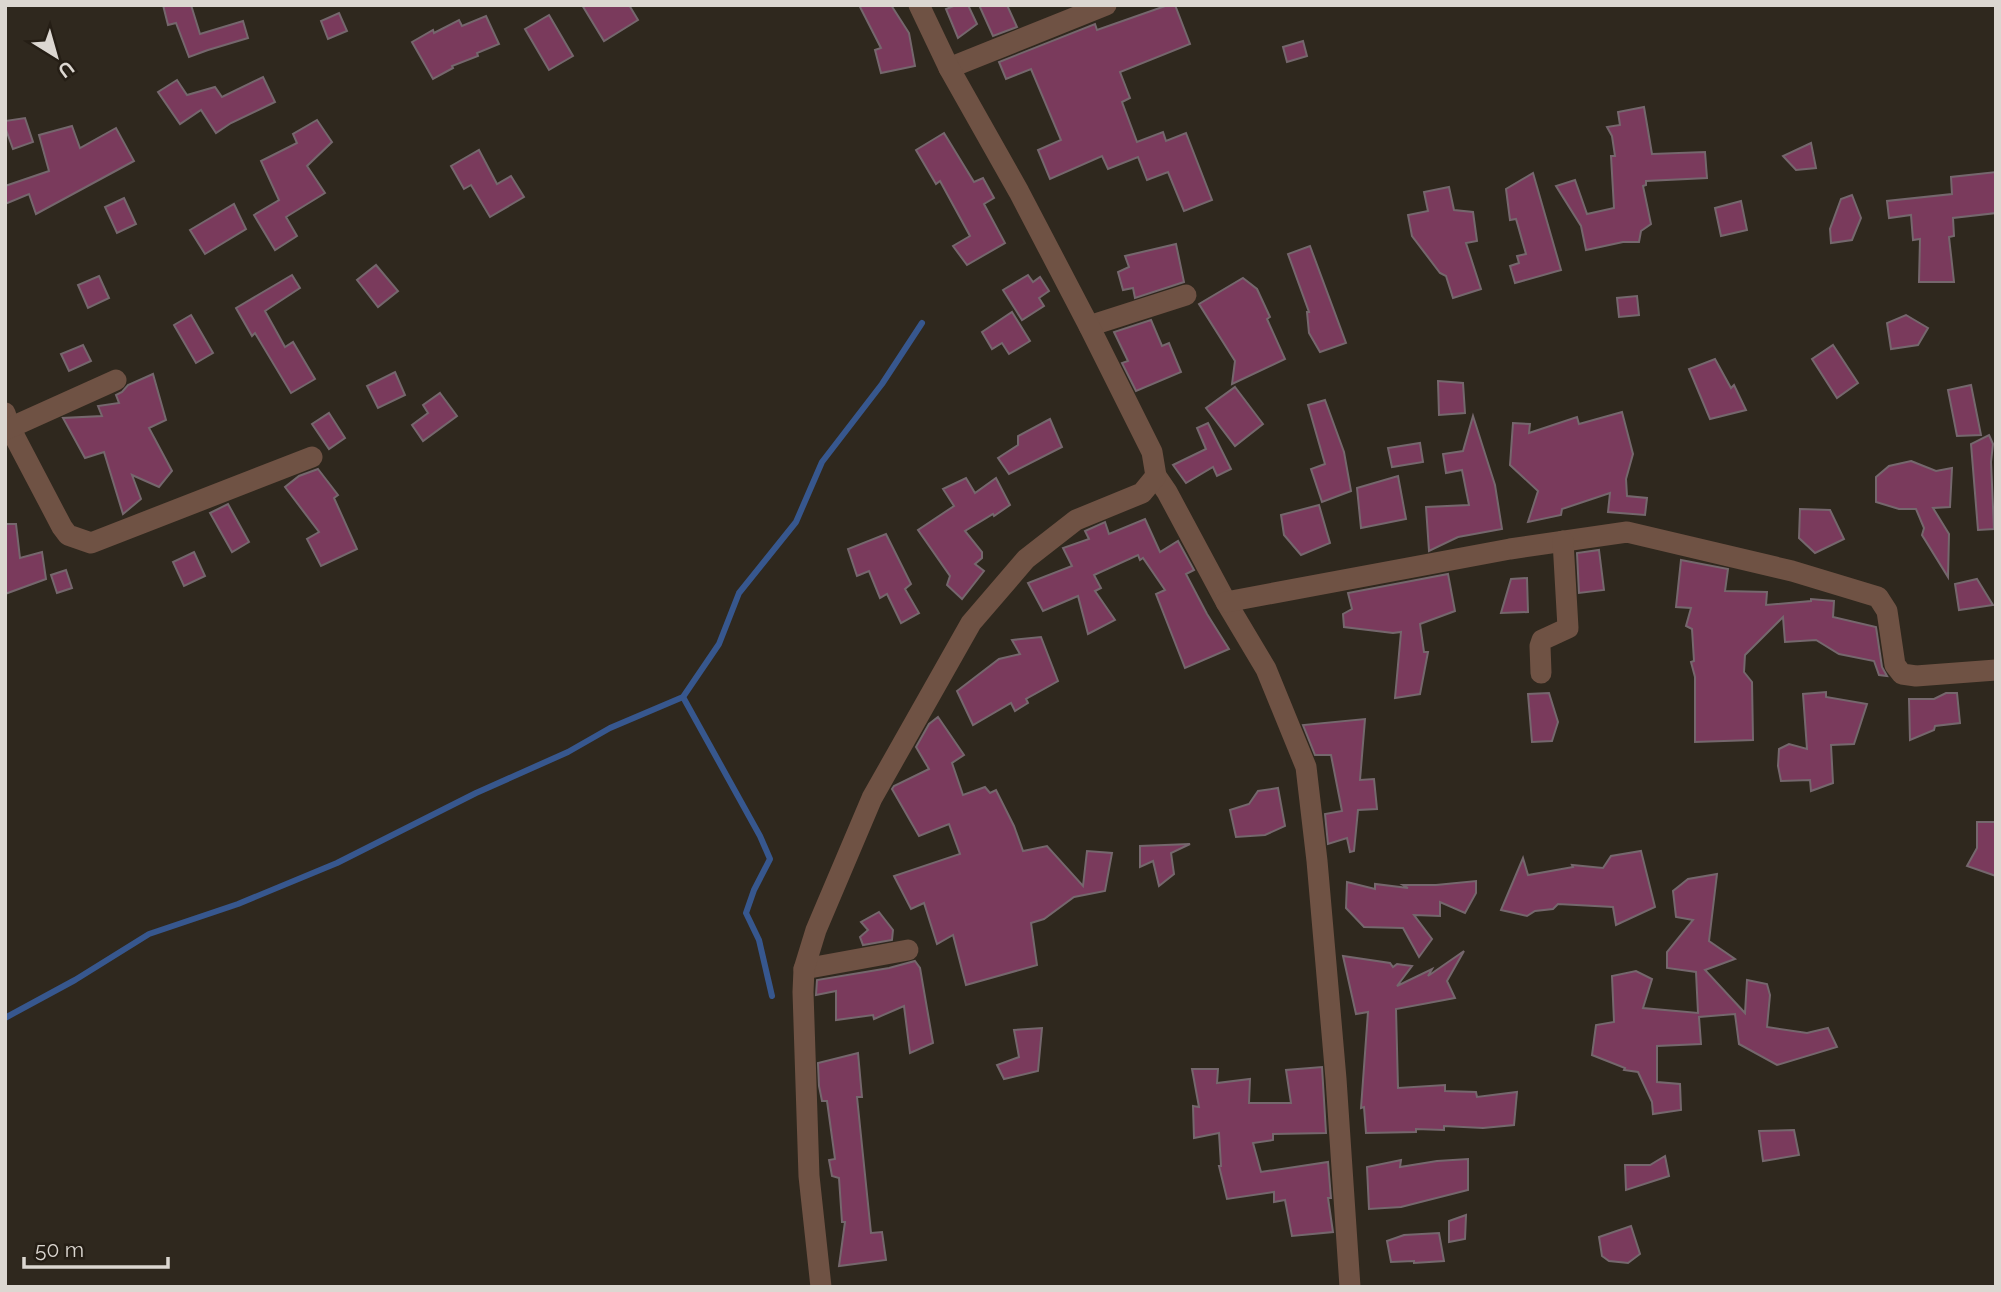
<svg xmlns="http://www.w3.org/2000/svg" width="2001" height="1292" viewBox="0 0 2001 1292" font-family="Raleway,sans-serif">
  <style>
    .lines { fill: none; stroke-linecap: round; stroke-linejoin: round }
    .stream { stroke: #37578e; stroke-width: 6 }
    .building { fill: #7a3a5c; stroke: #75676d; stroke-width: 2 }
    .minor { stroke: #6f5244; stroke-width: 21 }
  </style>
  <rect width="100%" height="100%" fill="#2f281e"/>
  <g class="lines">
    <g class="stream">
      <path d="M683 697 760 836 770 859 754 890 746 913 759 940 772 996"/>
      <path d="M5 1018 75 980 149 934 238 904 337 863 476 793 568 752 610 728 683 697 719 644 739 593 796 522 822 462 882 384 922 323"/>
    </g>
  </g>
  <g class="building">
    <path d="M163 5H191L200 34 243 21 248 38 208 50 189 57 176 23 168 25Z"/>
    <path d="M582 5H629L638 20 604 41Z"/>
    <path d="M859 5H891L909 33 915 66 881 73 875 50 881 48Z"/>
    <path d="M956 5H968L977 24 958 38 946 9Z"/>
    <path d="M979 5H1007L1017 27 993 36Z"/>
    <path d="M1168 5H1175L1190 44 1120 72 1130 98 1122 102 1137 142 1163 132 1166 141 1186 133 1212 200 1184 211 1168 172 1147 180 1138 157 1108 169 1102 156 1050 179 1038 150 1061 140 1031 69 1006 79 999 62 1095 24 1097 30Z"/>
    <path d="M339 13 347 31 328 39 321 21Z"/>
    <path d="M549 15 573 56 549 70 525 29Z"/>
    <path d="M486 16 499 44 477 53 478 56 452 66 453 68 433 79 412 42 433 30 434 33 459 20 462 26Z"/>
    <path d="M1303 41 1307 56 1287 62 1283 47Z"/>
    <path d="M263 77 275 102 231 123 216 133 201 110 180 124 158 92 177 80 187 95 215 87 222 97Z"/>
    <path d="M1644 107 1652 154 1705 152 1707 178 1646 181V185L1643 186 1651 224 1641 231 1639 242H1623L1586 250 1581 226 1556 186 1575 180 1587 214 1614 208 1611 156H1615L1612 136 1607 127 1620 125 1618 112Z"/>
    <path d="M25 118 33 142 13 149 5 127V121Z"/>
    <path d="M317 120 332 142 307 166 325 193 286 217 297 236 275 250 254 215 279 200 261 161 297 143 293 134Z"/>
    <path d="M72 126 80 148 116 128 134 161 36 214 29 194 5 204V186L49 171 39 135Z"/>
    <path d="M944 133 974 182 983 178 994 198 984 204 1005 243 967 265 953 246 970 236 940 181 936 184 916 150Z"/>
    <path d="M1811 143 1816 168 1796 170 1783 156Z"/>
    <path d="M479 150 497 184 511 176 524 197 490 217 471 185 464 189 451 166Z"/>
    <path d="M1996 172V213L1953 218 1954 236 1949 237 1954 282H1919L1920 239 1913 240 1911 215 1889 218 1887 201 1952 194 1951 177Z"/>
    <path d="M1533 173 1561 270 1515 283 1510 266 1519 263 1517 256 1526 254 1516 219 1510 220 1506 189Z"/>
    <path d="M1449 187 1454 210 1473 212 1477 241 1466 243 1481 289 1453 298 1446 276 1440 273 1412 236 1408 215 1428 211 1424 192Z"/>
    <path d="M1852 195 1861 218 1852 240 1831 243 1830 229 1841 199Z"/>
    <path d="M124 198 136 224 117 233 105 207Z"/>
    <path d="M1741 201 1747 230 1721 236 1715 208Z"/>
    <path d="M234 204 246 229 205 254 190 230Z"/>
    <path d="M1176 244 1184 282 1135 298 1133 288 1123 290 1118 272 1129 267 1125 256Z"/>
    <path d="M1310 246 1346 343 1320 352 1309 333 1307 312H1309L1288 254Z"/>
    <path d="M376 265 398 291 378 307 357 280Z"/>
    <path d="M292 275 300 288 265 311 285 347 293 342 315 379 291 393 255 333 252 336 236 308Z"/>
    <path d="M1028 275 1033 282 1040 277 1049 291 1039 298 1044 306 1022 320 1003 290Z"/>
    <path d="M99 276 109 298 88 308 78 285Z"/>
    <path d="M1243 278 1257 289 1270 317 1267 319 1285 359 1232 384 1235 361 1199 304Z"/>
    <path d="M1637 296 1639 315 1619 317 1617 298Z"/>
    <path d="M1012 312 1030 341 1009 354 1002 343 992 349 982 332Z"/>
    <path d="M191 315 213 353 196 363 174 325Z"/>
    <path d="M1906 315 1928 328 1918 345 1891 349 1887 323Z"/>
    <path d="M1151 320 1162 346 1169 343 1181 372 1136 391 1122 363 1128 361 1114 332Z"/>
    <path d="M83 345 91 361 69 371 61 354Z"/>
    <path d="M1833 345 1858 383 1837 398 1812 359Z"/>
    <path d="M1715 359 1731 388 1734 385 1746 410 1710 419 1689 369Z"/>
    <path d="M395 372 405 395 378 408 367 386Z"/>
    <path d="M153 374 166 420 149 428 172 471 159 487 132 475 141 499 123 514 104 452 85 458 63 418 102 416 98 406 119 403 116 395 122 392 128 385Z"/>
    <path d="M1438 381 1463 383 1465 413 1439 415Z"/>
    <path d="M1971 385 1981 435 1957 436 1948 390Z"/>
    <path d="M1235 387 1263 424 1235 446 1206 408Z"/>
    <path d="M440 393 457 416 423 441 412 425 428 413 423 405Z"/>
    <path d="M1325 400 1344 452 1351 491 1322 502 1311 469 1325 464 1308 405Z"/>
    <path d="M1622 412 1633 454 1626 479 1627 496 1647 498 1645 515 1608 512 1610 493 1562 509 1561 515 1528 522 1538 491 1510 465 1513 423 1530 424 1529 433 1577 417 1579 424Z"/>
    <path d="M329 413 345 438 329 449 312 424Z"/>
    <path d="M1473 416 1495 485 1502 529 1458 537 1429 551 1426 507 1469 505 1462 470 1446 473 1443 454 1463 451Z"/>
    <path d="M1050 419 1062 447 1009 474 998 458 1018 445V436Z"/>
    <path d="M1208 423 1231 469 1217 476 1213 467 1186 483 1173 465 1206 449 1197 428Z"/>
    <path d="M1989 435 1993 444 1991 462 1994 529 1978 530 1971 444Z"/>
    <path d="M1420 443 1423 462 1392 467 1388 448Z"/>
    <path d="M1911 461 1936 471 1952 468 1950 507 1933 508 1949 534 1948 577 1922 535 1924 528 1916 509H1899L1876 502V477L1889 466Z"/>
    <path d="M318 469 338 495 334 498 357 549 321 566 307 539 319 532 285 487 299 476Z"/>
    <path d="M1398 476 1406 519 1361 528 1357 488Z"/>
    <path d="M966 478 975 493 996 478 1010 505 994 516 993 514 965 531 982 552V558L975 564 984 571 962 599 947 585 950 576 918 530 954 506 943 489Z"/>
    <path d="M228 504 249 542 232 552 210 513Z"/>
    <path d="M1319 505 1330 543 1301 555 1284 535 1281 515Z"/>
    <path d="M1800 509 1830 510 1844 539 1815 553 1799 538Z"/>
    <path d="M1145 519 1160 552 1178 541 1194 570 1186 574 1207 614 1229 649 1185 668 1156 594 1165 590 1143 558 1140 560 1138 555 1094 575 1101 588 1095 591 1115 620 1088 634 1078 596 1043 611 1028 583 1072 566 1063 548 1089 539 1085 531 1105 522 1109 534Z"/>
    <path d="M5 524H16L20 558 42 552 46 579 5 594Z"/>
    <path d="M886 534 911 584 905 589 919 613 901 623 887 594 880 598 869 571 857 576 848 549Z"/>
    <path d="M1599 550 1604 590 1579 593 1577 553Z"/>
    <path d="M194 552 205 576 184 586 173 562Z"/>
    <path d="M1681 560 1728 569 1725 591 1767 592 1766 605 1811 601V599L1834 601 1833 617 1876 627 1882 667 1887 676 1879 675 1874 661 1839 654 1816 640 1785 642 1783 617 1745 655 1744 672 1752 682 1753 740 1695 742V677L1691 662 1694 661 1692 629 1686 626 1691 608 1676 607Z"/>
    <path d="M66 570 72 588 57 593 51 575Z"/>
    <path d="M1448 574 1455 611 1420 624 1424 652H1428L1420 694 1395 698 1401 632 1393 633 1344 627 1343 614 1352 609 1348 593Z"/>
    <path d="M1527 578 1528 612 1501 613 1511 579Z"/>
    <path d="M1977 579 1993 605 1959 610 1955 584Z"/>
    <path d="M1041 637 1058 681 1026 699 1028 703 1015 711 1011 703 973 725 957 691 999 659 1020 654 1012 640Z"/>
    <path d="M1826 692V697L1867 704 1854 744 1831 745 1833 783 1811 791 1810 780 1781 781 1778 766 1779 749 1789 744 1807 749 1803 694Z"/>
    <path d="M1549 693 1558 722 1552 741 1532 742 1528 694Z"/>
    <path d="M1946 693H1957L1960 723 1935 726 1934 730 1910 740 1909 699H1934Z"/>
    <path d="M938 717 964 755 952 763 963 795 985 787 990 793 996 790 1014 826 1023 851 1047 846 1083 886 1087 851 1112 853 1105 891 1074 897 1044 919 1031 923 1037 965 966 985 953 935 937 944 924 903 911 909 894 876 960 854 949 824 919 836 892 789 894 786 929 769 916 747 929 724Z"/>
    <path d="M1365 719 1360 780 1374 779 1377 809 1358 810 1354 851 1350 852 1347 838 1328 844 1325 814 1342 811 1331 755H1315L1303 725Z"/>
    <path d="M1278 788 1285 826 1265 835 1236 837 1230 810 1249 804 1258 791Z"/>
    <path d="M1977 822H1996V876L1967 866 1977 848Z"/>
    <path d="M1190 844 1171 853 1174 874 1159 886 1153 861 1140 867V846Z"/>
    <path d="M1641 851 1655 907 1616 925 1613 907 1558 904 1553 909 1535 911 1527 916 1501 910 1523 858 1528 875 1573 867 1572 865 1603 868 1611 856Z"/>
    <path d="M1717 874 1709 941 1735 959 1705 970 1745 1013 1747 980 1767 984 1770 995 1767 1027 1807 1033 1828 1028 1837 1047 1777 1065 1739 1044 1735 1014 1699 1017 1701 1044 1657 1046V1082L1680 1084 1681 1110 1653 1114 1652 1102 1638 1072 1624 1070 1625 1068 1592 1055 1596 1025 1614 1022 1612 976 1636 971 1652 979 1643 1008 1698 1013 1696 972 1667 968V952L1693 920 1676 917 1673 891 1688 879Z"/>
    <path d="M1476 881V893L1465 913 1440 902V916L1414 915 1432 939 1419 957 1403 928 1364 927 1346 908 1347 882 1375 889V884L1408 888 1403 885H1436Z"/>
    <path d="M879 912 893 930 892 940 863 945 860 937 868 930 861 922Z"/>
    <path d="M1464 951 1447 981 1455 998 1396 1009 1398 1088 1445 1085V1091L1476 1092 1477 1097 1517 1092 1514 1125 1483 1128 1444 1126V1130L1416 1129V1132L1366 1133 1364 1107 1361 1108 1368 1012 1356 1014 1343 956 1390 963 1393 967 1397 964 1412 966 1397 986 1432 969 1428 976Z"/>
    <path d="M915 961 920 968 933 1043 910 1053 904 1006 874 1019 873 1015 836 1020V991L816 995 817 980 889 968Z"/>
    <path d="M1042 1028 1038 1071 1004 1079 997 1065 1019 1057 1014 1030Z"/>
    <path d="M858 1053 862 1097H857L871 1233 882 1232 886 1260 839 1266 845 1222H842L839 1178 832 1176 829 1160 835 1159 827 1101H822L819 1086 818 1063Z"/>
    <path d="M1322 1067 1326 1133 1273 1134V1140L1253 1143 1261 1172 1328 1162 1331 1198H1328L1333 1232 1292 1236 1285 1200 1274 1202V1192L1227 1199 1219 1166H1221L1219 1133 1194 1138 1193 1106 1199 1107 1192 1069H1218L1217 1083 1250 1079 1249 1103H1291L1286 1070Z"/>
    <path d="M1794 1130 1799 1155 1763 1161 1759 1131Z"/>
    <path d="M1665 1156 1669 1176 1626 1190 1625 1165H1650Z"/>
    <path d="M1468 1159V1190L1401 1207 1369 1209 1367 1167 1401 1160 1400 1167 1437 1161Z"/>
    <path d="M1466 1215 1465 1239 1449 1242V1221Z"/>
    <path d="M1631 1226 1640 1254 1628 1263 1609 1261 1602 1256 1599 1237Z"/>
    <path d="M1439 1233 1444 1261 1414 1263V1261L1391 1262 1387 1241 1404 1235Z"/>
  </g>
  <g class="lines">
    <g class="minor">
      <path d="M949 68 1106 5"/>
      <path d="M1089 326 1186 295"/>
      <path d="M5 413 10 428 62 527 68 535 91 543 312 457"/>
      <path d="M5 430 116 380"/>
      <path d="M1156 476 1167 492 1226 602 1266 669 1306 767 1317 861 1336 1079 1350 1287"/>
      <path d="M1226 602 1510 549 1627 532 1792 571 1878 597 1887 611 1895 665 1902 674 1916 676 1996 670"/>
      <path d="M1541 673 1540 646 1542 640 1568 628 1563 541"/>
      <path d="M804 969 908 950"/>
      <path d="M821 1287 809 1176 803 992 804 969 816 930 872 798 971 623 1026 559 1076 520 1142 493 1156 476 1152 452 1089 326 1019 192 949 68 919 5"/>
    </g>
  </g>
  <rect width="2001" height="1292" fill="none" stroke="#dcd7d1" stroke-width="14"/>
  <g transform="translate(56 56) rotate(143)" stroke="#251e15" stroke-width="5" paint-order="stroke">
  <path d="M0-5L12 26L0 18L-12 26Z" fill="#dcd7d1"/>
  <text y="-10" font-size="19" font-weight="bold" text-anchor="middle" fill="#dcd7d1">U</text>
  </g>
  <path d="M24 1257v10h144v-10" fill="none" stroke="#dcd7d1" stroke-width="3.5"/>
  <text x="35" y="1257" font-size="21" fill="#dcd7d1" stroke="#251e15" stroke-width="5" paint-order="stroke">50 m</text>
</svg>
